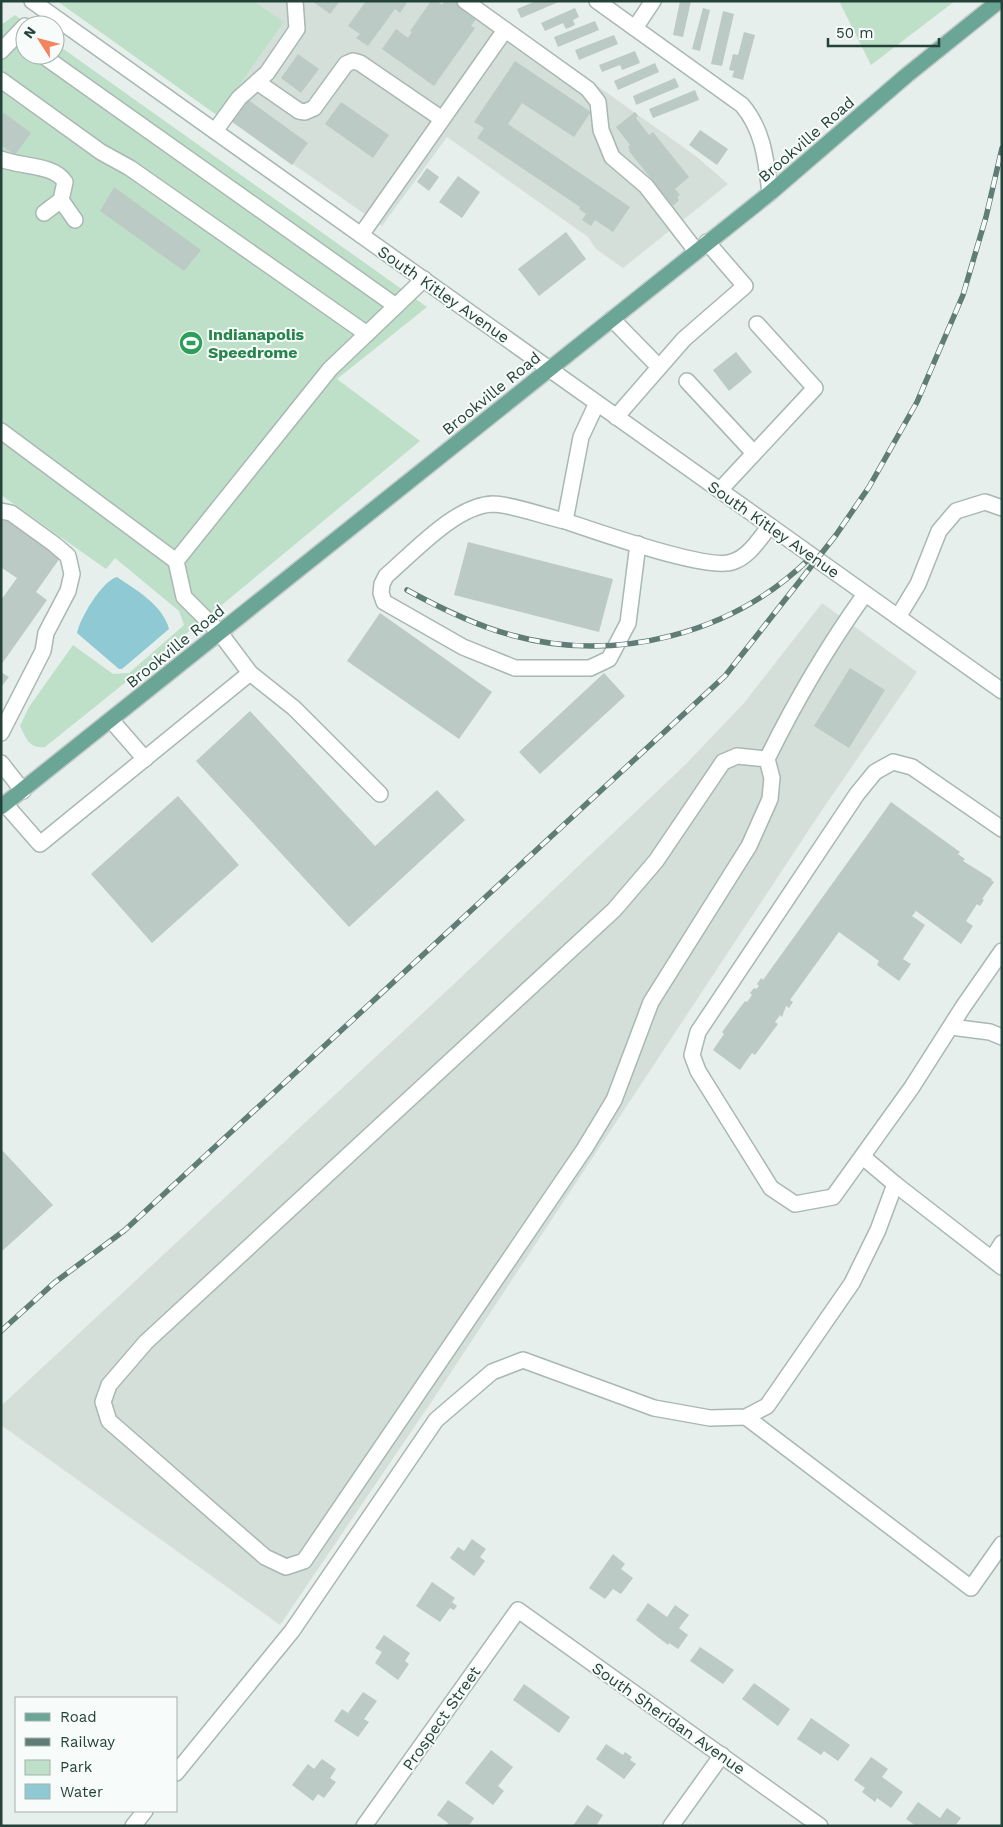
<svg xmlns="http://www.w3.org/2000/svg" width="1003" height="1827" viewBox="0 0 1003 1827" font-family="'Work Sans',sans-serif">
  <style>
    .built { fill: #d4dfda }
    .green { fill: #bfe0c8 }
    .water { fill: #8ec9d4 }
    .building { fill: #bbcac4 }
    .lines { fill: none; stroke-linecap: round; stroke-linejoin: round }
    .minor-casing { stroke: #a8b8b2; stroke-width: 18 }
    .major-casing { stroke: #c2cac8; stroke-width: 18 }
    .minor { stroke: #fff; stroke-width: 15 }
    .major { stroke: #6aa596; stroke-width: 15 }
    .rail-casing { stroke: #5f7d75; stroke-width: 5.5 }
    .rail { stroke: #f7fbf9; stroke-width: 4; stroke-dasharray: 11; stroke-linecap: butt }
    .labels { text-anchor: middle; stroke-width: 4; stroke-linejoin: round; paint-order: stroke }
    .street-label { font-size: 16px; fill: #24423a; stroke: #f7fbf9 }
    .leisure-label { font-size: 16px; font-weight: bold; fill: #27864d; stroke: #f7fbf9; text-anchor: start }
  </style>
  <rect width="100%" height="100%" fill="#e6efeb"/>
  <g class="built">
    <path d="M258 1H478L697 157 728 184 623 268 596 249 588 237 447 137 382 226 231 121 218 116 284 22 257 3Z"/>
    <path d="M822 603 917 672 818 816 436 1395 280 1625 1 1425V1406L455 983 686 764 744 703Z"/>
  </g>
  <g class="green">
    <path d="M57 1H258L257 3 284 22 218 116Z"/>
    <path d="M839 1H955L871 65Z"/>
    <path d="M15 15 29 25H25V55H55V43L427 307 337 379 420 441 223 604 45 747C29 749 26 738 20 726L29 707 73 645 113 674 129 673 184 625 179 611 115 558 106 569 1 495V25Z"/>
  </g>
  <path class="water" d="M117 577C136 590 163 605 169 629L122 669H119L77 633C80 618 102 581 117 577Z"/>
  <g class="building">
    <path d="M312 1H340L330 14Z"/>
    <path d="M366 1H408L400 13 395 9 368 46 356 38 360 34 348 26Z"/>
    <path d="M431 1H437L442 5 444 1H457L478 16 471 26 475 28 434 86 382 49 396 29 408 38 412 32 410 31Z"/>
    <path d="M536 1H561L521 18 517 9Z"/>
    <path d="M680 1H691L683 37 673 35Z"/>
    <path d="M575 8 579 17 573 20 575 25 566 29 563 23 545 31 541 23Z"/>
    <path d="M703 8 710 10 700 51 692 49Z"/>
    <path d="M723 11 734 14 722 66 711 64Z"/>
    <path d="M595 21 599 30 558 47 554 37Z"/>
    <path d="M744 32 755 35 743 80 732 77 734 71 729 70 733 54 738 55Z"/>
    <path d="M614 35 618 44 579 60 575 50Z"/>
    <path d="M635 51 640 63 622 70 620 65 602 72 599 65Z"/>
    <path d="M298 54 319 69 301 93 281 78Z"/>
    <path d="M515 61 591 112 574 137 522 103 508 124 630 207 613 232 595 220 591 226 582 220 586 214 579 209 580 207 477 138 484 128 474 122Z"/>
    <path d="M655 63 659 72 618 90 614 81Z"/>
    <path d="M675 78 679 87 636 105 633 96Z"/>
    <path d="M695 90 699 100 653 118 649 109Z"/>
    <path d="M247 99 308 143 292 165 231 121Z"/>
    <path d="M341 102 389 135 373 158 325 124Z"/>
    <path d="M635 112 638 116 636 118 649 135 653 132 689 177 675 189 680 195 677 197 679 200 673 206 629 151 630 150 628 147 630 145 616 127Z"/>
    <path d="M4 113 31 133 15 155 1 145V116Z"/>
    <path d="M700 130 728 149 717 165 689 145Z"/>
    <path d="M427 168 439 177 429 191 417 182Z"/>
    <path d="M458 176 480 192 462 218 439 202Z"/>
    <path d="M114 187 201 250 184 271 100 211Z"/>
    <path d="M566 232 586 259 539 296 518 269Z"/>
    <path d="M736 352 752 372 729 391 713 370Z"/>
    <path d="M4 518 60 558 36 592 47 600 1 665V600L17 578 2 568 1 569V523Z"/>
    <path d="M468 542 613 579 599 632 454 595Z"/>
    <path d="M380 613 492 692 459 739 347 661Z"/>
    <path d="M850 668 885 690 849 748 814 726Z"/>
    <path d="M1 672 9 677 1 687Z"/>
    <path d="M604 673 625 696 540 774 519 752Z"/>
    <path d="M250 711 375 846 437 790 465 820 349 927 196 761Z"/>
    <path d="M178 796 239 865 152 943 91 874Z"/>
    <path d="M891 802 960 852 958 854 965 859 963 861 992 879 991 880 994 882 982 899 984 900 980 906 977 904 966 921 973 926 961 944 916 911 912 916 925 925 903 959 911 964 899 981 877 965 879 961 839 932 790 1000 793 1002 789 1008 786 1006 782 1017 780 1015 775 1022 778 1024 755 1055 752 1053 740 1070 713 1050 724 1034 722 1032 745 1001 747 1002 752 995 750 993 754 988 756 989 759 986 757 984 761 978 763 980Z"/>
    <path d="M1 1149 53 1205 1 1252Z"/>
    <path d="M472 1539 486 1549 480 1557 485 1561 474 1576 450 1558 458 1547 464 1551Z"/>
    <path d="M613 1554 625 1564 621 1569 633 1578 621 1594 613 1589 605 1599 589 1588Z"/>
    <path d="M432 1582 455 1598 452 1602 457 1606 454 1610 450 1608 440 1622 416 1606Z"/>
    <path d="M648 1603 667 1617 675 1605 689 1615 679 1628 688 1635 678 1649 669 1643 668 1645 636 1620Z"/>
    <path d="M384 1635 410 1653 405 1661 409 1664 398 1680 375 1663 382 1652 375 1648Z"/>
    <path d="M700 1647 734 1670 723 1684 690 1661Z"/>
    <path d="M754 1683 790 1709 778 1726 742 1699Z"/>
    <path d="M524 1684 570 1717 559 1733 513 1700Z"/>
    <path d="M363 1692 377 1701 364 1719 369 1722 358 1737 334 1721 342 1709 348 1713Z"/>
    <path d="M811 1718 850 1745 838 1761 824 1751 821 1755 797 1739Z"/>
    <path d="M606 1744 623 1755 625 1752 632 1757 630 1760 636 1764 624 1779 596 1759Z"/>
    <path d="M491 1750 513 1767 498 1786 504 1791 493 1805 465 1783Z"/>
    <path d="M871 1757 888 1769 882 1777 903 1792 891 1808 877 1798 875 1802 862 1792 865 1788 854 1780Z"/>
    <path d="M322 1759 336 1769 330 1778 336 1782 324 1798 318 1794 313 1801 292 1785 308 1764 314 1769Z"/>
    <path d="M448 1800 474 1818 469 1826H446L448 1823 437 1815Z"/>
    <path d="M918 1802 940 1818 947 1808 961 1818 955 1826H916L906 1819Z"/>
    <path d="M587 1805 603 1815 596 1826H573Z"/>
  </g>
  <g class="lines">
    <g class="minor-casing">
      <g id="minor">
        <path d="M32 1 1002 691"/>
        <path d="M465 1 588 89 598 102 601 130 612 157 646 186 696 251"/>
        <path d="M597 1 742 105C764 131 766 161 770 193"/>
        <path d="M635 28 653 1"/>
        <path d="M1 51 25 26"/>
        <path d="M42 55 396 306 424 279"/>
        <path d="M1 80 101 152 130 168 367 334"/>
        <path d="M257 82 299 111 305 112 314 108 346 64 353 61 360 63 442 119"/>
        <path d="M215 131 239 98 267 73 297 29 295 1"/>
        <path d="M1 159C20 167 54 164 65 182L61 200 44 213"/>
        <path d="M61 200 75 220"/>
        <path d="M361 235 505 30"/>
        <path d="M612 319 659 367"/>
        <path d="M687 381 753 452"/>
        <path d="M597 403 581 437 565 521C546 517 511 504 493 504 456 505 414 552 386 576L382 584 381 593 384 602 463 647 515 668H590L609 659 628 623 638 544"/>
        <path d="M616 417 684 339 745 286 707 242"/>
        <path d="M1 431 176 561 330 369 396 306"/>
        <path d="M720 490 815 388 757 324"/>
        <path d="M1 511 11 513 54 544 68 556 72 574 68 591 46 633 43 651 1 733"/>
        <path d="M565 521C595 531 707 571 732 562 749 557 759 539 770 526"/>
        <path d="M898 617 918 584 939 531 956 511 985 502 1002 508"/>
        <path d="M250 673 294 708 380 794"/>
        <path d="M111 720 145 759"/>
        <path d="M767 759 737 756 723 762 656 861 614 910 146 1342 109 1385 103 1402 109 1421 265 1557 286 1567 304 1561 585 1148 614 1100 651 1002 749 846 770 799 772 778 767 759C796 700 827 647 865 594"/>
        <path d="M1 763 23 791"/>
        <path d="M5 804 40 844 250 673 220 633 184 597 176 561"/>
        <path d="M1002 829 912 767 893 762 875 772 857 794 698 1032 692 1055 698 1071 771 1188 795 1204 833 1197 912 1087 963 1007 1002 951"/>
        <path d="M951 1027 990 1032 1002 1037"/>
        <path d="M895 1184 1002 1267"/>
        <path d="M992 1259 1002 1243"/>
        <path d="M746 1417 971 1588 1002 1544"/>
        <path d="M176 1773 292 1631 436 1420 492 1372 523 1360 654 1408 710 1418 746 1417 767 1406 852 1283 878 1230 895 1184 863 1157"/>
        <path d="M133 1826 145 1811"/>
        <path d="M364 1826 518 1610 820 1826"/>
        <path d="M671 1826 722 1755"/>
      </g>
    </g>
    <g class="major-casing">
      <path id="major" d="M1 807 770 193 907 75 999 1"/>
    </g>
    <use href="#minor" class="minor"/>
    <use href="#major" class="major"/>
    <g class="rail-casing">
      <g id="rail">
        <path d="M407 590C440 608 474 625 511 635 616 664 733 634 810 558"/>
        <path d="M1 1331 54 1283 125 1230 725 676 836 535 869 487 917 402 963 295 986 217 1002 148"/>
      </g>
    </g>
    <use href="#rail" class="rail"/>
  </g>
  <defs>
    <g id="stadium-disc" transform="scale(1.25)"><circle r="9.5" fill="#2e9e5b" stroke="#f7fbf9"/><path d="M0-5a6.5 5 0 1 0 0 10a6.5 5 0 1 0 0-10ZM-3.5-1.8h7v3.6h-7Z" fill="#fff"/></g>
  </defs>
  <g fill-rule="evenodd">
    <use href="#stadium-disc" x="191" y="343"/>
  </g>
  <g class="labels">
    <g class="street-label">
      <text transform="translate(806 139) rotate(-41)" y="6">Brookville Road</text>
      <text transform="translate(444 294) rotate(35)" y="6">South Kitley Avenue</text>
      <text transform="translate(491 393) rotate(-39)" y="6">Brookville Road</text>
      <text transform="translate(774 529) rotate(35)" y="6">South Kitley Avenue</text>
      <text transform="translate(175 646) rotate(-39)" y="6">Brookville Road</text>
      <text transform="translate(441 1718) rotate(-55)" y="6">Prospect Street</text>
      <text transform="translate(669 1718) rotate(35)" y="6">South Sheridan Avenue</text>
    </g>
    <g class="leisure-label">
      <text x="208" y="340">Indianapolis<tspan x="208" dy="18">Speedrome</tspan></text>
    </g>
  </g>
  <rect width="1003" height="1827" fill="none" stroke="#24423a" stroke-width="5"/>
  <rect x="15" y="1697" width="162" height="115" fill="#f7fbf9" stroke="#a3b1ad"/>
  <rect x="25" y="1713" width="25" height="8" fill="#6aa596" stroke="#a3b1ad"/>
  <text x="60" y="1722" font-size="15" fill="#24423a">Road</text>
  <rect x="25" y="1738" width="25" height="8" fill="#5f7d75" stroke="#a3b1ad"/>
  <text x="60" y="1747" font-size="15" fill="#24423a">Railway</text>
  <rect x="25" y="1760" width="25" height="15" fill="#bfe0c8" stroke="#a3b1ad"/>
  <text x="60" y="1772" font-size="15" fill="#24423a">Park</text>
  <rect x="25" y="1784" width="25" height="15" fill="#8ec9d4" stroke="#a3b1ad"/>
  <text x="60" y="1797" font-size="15" fill="#24423a">Water</text>
  <g transform="translate(40 40) rotate(306)"><circle r="24" fill="#f7fbf9" stroke="#a3b1ad"/>
  <path d="M0-4L9 19L0 12L-9 19Z" fill="#f4845f"/>
  <text y="-8" font-size="14" font-weight="bold" text-anchor="middle" fill="#24423a">N</text>
  </g>
  <path d="M828 38v8h111v-8" fill="none" stroke="#24423a" stroke-width="2.5"/>
  <text x="836" y="38" font-size="15" fill="#24423a" stroke="#f7fbf9" stroke-width="4" paint-order="stroke">50 m</text>
</svg>
